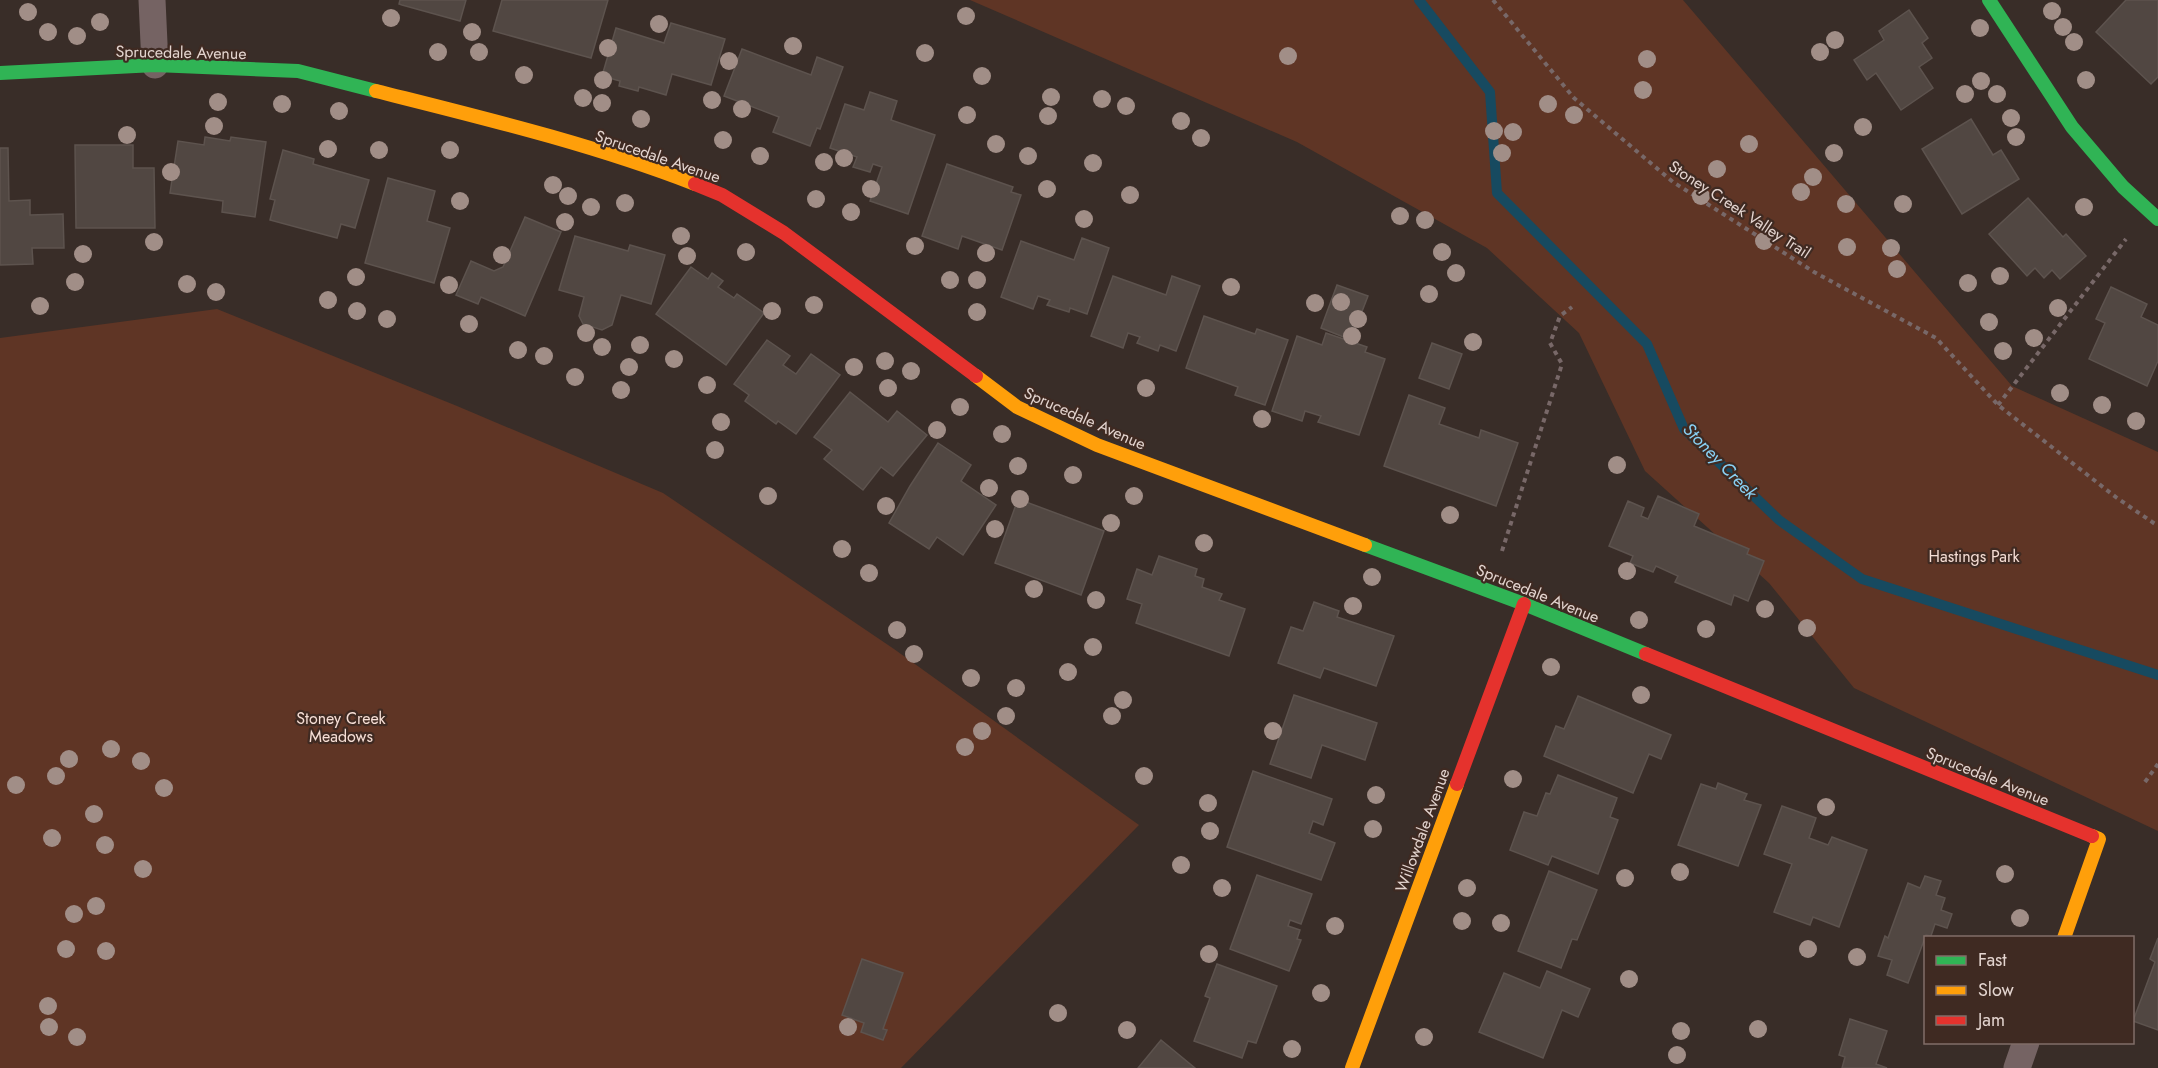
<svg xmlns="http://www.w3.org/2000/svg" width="2158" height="1068" viewBox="0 0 2158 1068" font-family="Jost,sans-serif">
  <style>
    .green { fill: #5f3525 }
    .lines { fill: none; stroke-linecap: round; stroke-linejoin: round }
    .stream { stroke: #174a60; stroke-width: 10 }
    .building { fill: #514742; stroke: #5d534e; stroke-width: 1.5 }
    .path { stroke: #786868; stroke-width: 4; stroke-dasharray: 4.5 4.5; stroke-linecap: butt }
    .street { stroke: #756363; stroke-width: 27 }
    .fast { stroke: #30b455; stroke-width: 14 }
    .slow { stroke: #ff9f0a; stroke-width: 14 }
    .jam { stroke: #e5322d; stroke-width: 14 }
    .tree { fill: #a18e87 }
    .labels { text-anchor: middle; stroke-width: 4.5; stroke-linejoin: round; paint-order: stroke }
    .street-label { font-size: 16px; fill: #e4d5d0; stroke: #3f2a22 }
    .park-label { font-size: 16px; fill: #f6ded5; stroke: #3f2a22 }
    .water-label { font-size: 18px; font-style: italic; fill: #89d1f5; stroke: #3f2a22 }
  </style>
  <rect width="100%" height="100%" fill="#392d28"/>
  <g class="green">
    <path d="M970 0H1683L2012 386 2158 452V831L1854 688 1769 583 1645 471 1579 333 1487 248 1297 142Z"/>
    <path d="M217 309 457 406 663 493 894 649 1139 825 901 1068H0V338Z"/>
  </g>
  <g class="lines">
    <path class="stream" d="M1419 0 1490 92 1497 193 1647 344 1684 429 1779 520 1862 579 2158 675"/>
  </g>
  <g class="building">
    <path d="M400 0H466L460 21 402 5 399 4Z"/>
    <path d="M502 0H608L591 58 493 31Z"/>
    <path d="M2126 0H2158V77L2151 84 2096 32Z"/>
    <path d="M1909 10 1928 38 1922 43 1932 58 1919 67 1933 88 1901 110 1876 73 1867 80 1854 60 1884 40 1879 31Z"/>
    <path d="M671 23 725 39 711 85 672 74 666 95 639 87 638 91 619 86 620 81 602 76 616 28 664 43Z"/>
    <path d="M742 49 811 75 817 57 843 67 820 129 817 128 810 146 773 132 779 117 724 96Z"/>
    <path d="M870 92 897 101 891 120 935 135 908 214 870 201 882 167 873 164 870 172 853 167 857 157 830 148 845 104 864 110Z"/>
    <path d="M1971 119 1993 155 2001 150 2019 179 1962 214 1922 149Z"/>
    <path d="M205 137 230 141 231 137 266 142 255 217 222 212 223 201 170 193 178 141 204 145Z"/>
    <path d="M75 145H133V168H154L155 228H76Z"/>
    <path d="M0 148H8L9 201 30 200V215L63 214 64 248H32L33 264 0 265Z"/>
    <path d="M283 150 314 159 313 164 369 180 355 228 341 224 337 238 270 220 275 200 270 199Z"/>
    <path d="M947 164 1013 187 1011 192 1021 195 1002 250 962 236 958 249 922 236Z"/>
    <path d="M388 178 435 191 427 221 450 228 434 283 365 263Z"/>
    <path d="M2028 198 2063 237 2066 234 2086 256 2060 279 2052 270 2044 278 2035 268 2027 276 1989 234Z"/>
    <path d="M525 217 561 232 525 316 481 297 478 304 456 295 471 261 494 271 503 267Z"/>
    <path d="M575 236 628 251 630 245 665 255 651 304 621 295 612 325 602 330 583 324 579 316 584 297 559 290Z"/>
    <path d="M1082 238 1109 248 1087 314 1070 308 1069 312 1047 305 1050 300 1038 296 1033 309 1001 297 1021 241 1074 260Z"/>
    <path d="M691 267 708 279 712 273 723 281 718 287 734 298 737 294 764 313 726 365 656 314Z"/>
    <path d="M1113 276 1166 295 1172 276 1200 286 1176 351 1160 345 1158 351 1137 343 1140 337 1128 333 1123 348 1091 336Z"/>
    <path d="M1337 285 1368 296 1351 340 1321 328Z"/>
    <path d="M2111 287 2147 304 2141 317 2158 325V361L2147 386 2089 359 2105 323 2096 319Z"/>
    <path d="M1204 316 1255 334 1257 329 1288 340 1265 405 1235 395 1238 387 1186 368Z"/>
    <path d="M1326 333 1367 347 1365 352 1385 359 1359 435 1318 422 1321 416 1305 411 1302 421 1272 411 1297 336 1322 345Z"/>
    <path d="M767 340 790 356 783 365 796 374 811 354 840 375 796 434 778 421 776 424 745 401 749 395 734 384Z"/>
    <path d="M1432 343 1462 354 1449 389 1419 378Z"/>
    <path d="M850 392 888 422 897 411 927 435 893 476 881 467 863 490 824 459 832 450 814 437Z"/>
    <path d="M1409 395 1445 408 1439 424 1479 438 1481 430 1518 443 1496 506 1384 466Z"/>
    <path d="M938 443 971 465 961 481 996 505 963 555 937 537 929 549 889 523 910 486Z"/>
    <path d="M1658 496 1699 514 1694 526 1749 549 1747 554 1764 561 1748 601 1734 595 1731 605 1675 582 1678 576 1656 566 1653 572 1630 563 1633 556 1609 546 1628 501 1644 508 1641 516 1648 519Z"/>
    <path d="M1018 499 1104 531 1081 595 995 563Z"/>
    <path d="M1159 556 1197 569 1195 576 1204 579 1202 587 1222 594 1219 600 1245 609 1229 656 1136 623 1142 604 1127 599 1137 569 1152 575Z"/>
    <path d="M1314 602 1339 611 1337 617 1394 636 1376 686 1324 668 1320 678 1278 663 1291 627 1303 631Z"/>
    <path d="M1294 695 1377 723 1365 760 1322 745 1311 778 1270 764Z"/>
    <path d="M1578 696 1671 735 1661 759 1649 754 1633 793 1544 756 1556 726 1564 729Z"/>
    <path d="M1253 771 1332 799 1323 825 1313 821 1309 833 1335 843 1321 880 1227 847Z"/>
    <path d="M1558 775 1617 798 1610 817 1618 820 1598 874 1552 856 1548 865 1510 850 1524 812 1537 816 1546 793 1550 794Z"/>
    <path d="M1718 783 1747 794 1744 800 1761 805 1738 866 1678 845 1701 784 1716 789Z"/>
    <path d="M1782 806 1816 818 1809 838 1828 845 1832 837 1867 850 1839 927 1813 917 1810 925 1774 912 1792 864 1764 854Z"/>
    <path d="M1549 871 1597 890 1577 940 1572 939 1561 968 1518 951Z"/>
    <path d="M1257 875 1312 894 1301 924 1290 920 1288 926 1300 930 1297 939 1301 940 1289 971 1230 949Z"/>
    <path d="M1925 876 1941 881 1936 895 1945 898 1941 910 1952 914 1947 928 1935 924 1931 936 1926 935 1908 983 1887 975 1892 960 1878 956 1885 936 1888 938 1908 883 1920 888Z"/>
    <path d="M2158 938V1030L2133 1021 2155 962 2150 959Z"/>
    <path d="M862 959 903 973 883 1029 887 1030 883 1040 861 1032 864 1023 842 1015Z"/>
    <path d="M1217 964 1277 986 1256 1043 1248 1041 1242 1058 1194 1041 1210 998 1205 996Z"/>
    <path d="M1547 971 1590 989 1578 1017 1562 1010 1543 1058 1479 1032 1504 973 1540 988Z"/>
    <path d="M1850 1019 1887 1031 1876 1064 1887 1068H1842L1845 1057 1839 1055Z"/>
    <path d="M1161 1040 1195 1068H1138Z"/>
  </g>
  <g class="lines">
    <g class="path">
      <path d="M1493 0 1574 98 1673 182 1814 272 1936 338 1998 405 2117 498 2158 526"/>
      <path d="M1998 405 2126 239"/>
      <path d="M1502 551 1562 364 1550 343 1560 316 1572 307"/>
      <path d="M2145 782 2158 764"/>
    </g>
    <g class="street">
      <path d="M152 0 155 65"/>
      <path d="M2017 1068 2026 1042"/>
    </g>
    <g class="fast">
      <path d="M1989 0 2072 127 2123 187 2158 219"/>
      <path d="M0 73 155 65 298 71 376 91"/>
      <path d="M1365 545 1524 604 1646 654"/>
    </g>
    <g class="slow">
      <path d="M376 91C483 118 592 144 695 184"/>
      <path d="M976 376 1017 407 1097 445 1365 545"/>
      <path d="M2064 938 2099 839 2092 836"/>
      <path d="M1352 1068 1457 784"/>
    </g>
    <g class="jam">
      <path d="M695 184 722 195 784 233 976 376"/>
      <path d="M1646 654 2092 836"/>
      <path d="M1457 784 1524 604"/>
    </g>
  </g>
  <g class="tree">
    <circle cx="2052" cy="11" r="9"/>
    <circle cx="28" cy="12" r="9"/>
    <circle cx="966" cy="16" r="9"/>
    <circle cx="391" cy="18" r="9"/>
    <circle cx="100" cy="22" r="9"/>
    <circle cx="659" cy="24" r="9"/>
    <circle cx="2063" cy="27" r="9"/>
    <circle cx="1980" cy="28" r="9"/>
    <circle cx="48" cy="32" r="9"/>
    <circle cx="472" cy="32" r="9"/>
    <circle cx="77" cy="36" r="9"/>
    <circle cx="1835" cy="40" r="9"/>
    <circle cx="2074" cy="42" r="9"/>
    <circle cx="793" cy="46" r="9"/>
    <circle cx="608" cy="48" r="9"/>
    <circle cx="438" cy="52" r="9"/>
    <circle cx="479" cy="52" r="9"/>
    <circle cx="1820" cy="52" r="9"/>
    <circle cx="925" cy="53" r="9"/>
    <circle cx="1288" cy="56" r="9"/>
    <circle cx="1647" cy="59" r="9"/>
    <circle cx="729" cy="61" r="9"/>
    <circle cx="524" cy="75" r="9"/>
    <circle cx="982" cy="76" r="9"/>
    <circle cx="603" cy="80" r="9"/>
    <circle cx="2086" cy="80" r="9"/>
    <circle cx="1981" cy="81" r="9"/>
    <circle cx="1643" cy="90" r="9"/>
    <circle cx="1965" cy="94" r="9"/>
    <circle cx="1997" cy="94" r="9"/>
    <circle cx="1051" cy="97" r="9"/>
    <circle cx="583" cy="98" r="9"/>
    <circle cx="1102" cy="99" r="9"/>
    <circle cx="712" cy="100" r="9"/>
    <circle cx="218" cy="102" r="9"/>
    <circle cx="602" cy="103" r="9"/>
    <circle cx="282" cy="104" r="9"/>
    <circle cx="1548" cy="104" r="9"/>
    <circle cx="1126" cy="106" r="9"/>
    <circle cx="742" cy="109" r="9"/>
    <circle cx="339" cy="111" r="9"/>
    <circle cx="967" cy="115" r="9"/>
    <circle cx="1574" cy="115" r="9"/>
    <circle cx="1048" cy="116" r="9"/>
    <circle cx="2011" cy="118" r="9"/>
    <circle cx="641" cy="119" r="9"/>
    <circle cx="1181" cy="121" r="9"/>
    <circle cx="214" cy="126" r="9"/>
    <circle cx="1863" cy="127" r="9"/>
    <circle cx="1494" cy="131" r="9"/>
    <circle cx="1513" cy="132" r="9"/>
    <circle cx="127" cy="135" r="9"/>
    <circle cx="2016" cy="137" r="9"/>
    <circle cx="1201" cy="138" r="9"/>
    <circle cx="723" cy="140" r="9"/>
    <circle cx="996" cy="144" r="9"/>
    <circle cx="1749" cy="144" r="9"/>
    <circle cx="328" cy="149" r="9"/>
    <circle cx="379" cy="150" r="9"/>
    <circle cx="450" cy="150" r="9"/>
    <circle cx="1502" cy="153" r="9"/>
    <circle cx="1834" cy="153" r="9"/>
    <circle cx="760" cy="156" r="9"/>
    <circle cx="1028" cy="156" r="9"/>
    <circle cx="844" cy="158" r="9"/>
    <circle cx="824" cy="162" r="9"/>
    <circle cx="1093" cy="163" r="9"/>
    <circle cx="1717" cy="169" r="9"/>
    <circle cx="171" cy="172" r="9"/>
    <circle cx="1813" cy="177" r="9"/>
    <circle cx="553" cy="185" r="9"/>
    <circle cx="871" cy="189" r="9"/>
    <circle cx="1047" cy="189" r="9"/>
    <circle cx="1801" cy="192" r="9"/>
    <circle cx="1130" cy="195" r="9"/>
    <circle cx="568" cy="196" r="9"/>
    <circle cx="1701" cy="196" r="9"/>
    <circle cx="816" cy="199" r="9"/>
    <circle cx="460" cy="201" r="9"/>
    <circle cx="625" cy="203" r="9"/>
    <circle cx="1846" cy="204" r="9"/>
    <circle cx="1903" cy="204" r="9"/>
    <circle cx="591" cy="207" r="9"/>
    <circle cx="2084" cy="207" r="9"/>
    <circle cx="851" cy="212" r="9"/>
    <circle cx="1400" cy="216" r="9"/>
    <circle cx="1084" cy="219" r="9"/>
    <circle cx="1425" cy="220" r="9"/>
    <circle cx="565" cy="222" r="9"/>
    <circle cx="681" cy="236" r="9"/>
    <circle cx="1764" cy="241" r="9"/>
    <circle cx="154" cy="242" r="9"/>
    <circle cx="915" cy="246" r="9"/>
    <circle cx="1847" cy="247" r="9"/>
    <circle cx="1891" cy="248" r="9"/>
    <circle cx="746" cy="252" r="9"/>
    <circle cx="1442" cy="252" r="9"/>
    <circle cx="986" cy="253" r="9"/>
    <circle cx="83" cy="254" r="9"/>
    <circle cx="502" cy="255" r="9"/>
    <circle cx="687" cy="256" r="9"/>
    <circle cx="1897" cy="269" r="9"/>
    <circle cx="1456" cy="273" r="9"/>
    <circle cx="2000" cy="276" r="9"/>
    <circle cx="356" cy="277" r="9"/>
    <circle cx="950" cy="280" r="9"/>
    <circle cx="977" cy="280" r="9"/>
    <circle cx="75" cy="282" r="9"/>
    <circle cx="1968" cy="283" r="9"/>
    <circle cx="187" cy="284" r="9"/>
    <circle cx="449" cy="285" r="9"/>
    <circle cx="1231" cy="287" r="9"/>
    <circle cx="216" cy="292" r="9"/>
    <circle cx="1429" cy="294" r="9"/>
    <circle cx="328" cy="300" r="9"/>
    <circle cx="1341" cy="302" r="9"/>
    <circle cx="1315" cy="303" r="9"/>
    <circle cx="814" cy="305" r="9"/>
    <circle cx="40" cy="306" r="9"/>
    <circle cx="2058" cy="308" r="9"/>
    <circle cx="357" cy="311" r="9"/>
    <circle cx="772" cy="311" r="9"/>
    <circle cx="977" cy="312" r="9"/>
    <circle cx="387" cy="319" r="9"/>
    <circle cx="1358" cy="319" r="9"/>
    <circle cx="1989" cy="322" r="9"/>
    <circle cx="469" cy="324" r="9"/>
    <circle cx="586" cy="333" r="9"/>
    <circle cx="1352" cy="336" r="9"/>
    <circle cx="2034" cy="338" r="9"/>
    <circle cx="1473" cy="342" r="9"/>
    <circle cx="640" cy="345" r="9"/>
    <circle cx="602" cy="347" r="9"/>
    <circle cx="518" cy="350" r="9"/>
    <circle cx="2003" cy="351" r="9"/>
    <circle cx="544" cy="356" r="9"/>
    <circle cx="674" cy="359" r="9"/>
    <circle cx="885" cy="361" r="9"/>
    <circle cx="629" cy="367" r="9"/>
    <circle cx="854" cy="367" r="9"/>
    <circle cx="911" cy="371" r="9"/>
    <circle cx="575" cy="377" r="9"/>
    <circle cx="707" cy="385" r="9"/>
    <circle cx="888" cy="388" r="9"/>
    <circle cx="1146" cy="388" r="9"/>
    <circle cx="621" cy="390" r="9"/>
    <circle cx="2060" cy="393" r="9"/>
    <circle cx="2102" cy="405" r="9"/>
    <circle cx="960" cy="407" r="9"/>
    <circle cx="1262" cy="419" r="9"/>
    <circle cx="2136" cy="421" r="9"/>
    <circle cx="721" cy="422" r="9"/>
    <circle cx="937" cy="430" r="9"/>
    <circle cx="1002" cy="434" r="9"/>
    <circle cx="715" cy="450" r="9"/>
    <circle cx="1617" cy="465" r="9"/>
    <circle cx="1018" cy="466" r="9"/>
    <circle cx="1073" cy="475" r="9"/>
    <circle cx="989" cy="488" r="9"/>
    <circle cx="768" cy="496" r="9"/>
    <circle cx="1134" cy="496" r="9"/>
    <circle cx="1020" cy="499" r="9"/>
    <circle cx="886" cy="506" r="9"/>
    <circle cx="1450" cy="515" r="9"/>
    <circle cx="1111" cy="523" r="9"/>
    <circle cx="995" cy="529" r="9"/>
    <circle cx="1204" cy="543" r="9"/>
    <circle cx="842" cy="549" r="9"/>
    <circle cx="1627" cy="571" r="9"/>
    <circle cx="869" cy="573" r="9"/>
    <circle cx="1372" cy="577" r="9"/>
    <circle cx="1034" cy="589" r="9"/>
    <circle cx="1096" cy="600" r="9"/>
    <circle cx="1353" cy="606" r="9"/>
    <circle cx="1765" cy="609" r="9"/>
    <circle cx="1639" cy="620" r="9"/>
    <circle cx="1807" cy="628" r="9"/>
    <circle cx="1706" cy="629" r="9"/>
    <circle cx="897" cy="630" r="9"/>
    <circle cx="1093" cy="647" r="9"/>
    <circle cx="914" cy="654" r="9"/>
    <circle cx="1551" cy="667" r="9"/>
    <circle cx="1068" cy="672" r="9"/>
    <circle cx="971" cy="678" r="9"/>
    <circle cx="1016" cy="688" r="9"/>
    <circle cx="1641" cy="695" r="9"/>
    <circle cx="1123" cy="700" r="9"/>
    <circle cx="1006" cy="716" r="9"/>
    <circle cx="1112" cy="716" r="9"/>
    <circle cx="982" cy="731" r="9"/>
    <circle cx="1273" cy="731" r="9"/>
    <circle cx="965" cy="747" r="9"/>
    <circle cx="111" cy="749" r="9"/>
    <circle cx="69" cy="759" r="9"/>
    <circle cx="141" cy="761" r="9"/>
    <circle cx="56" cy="776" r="9"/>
    <circle cx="1144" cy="776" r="9"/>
    <circle cx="1513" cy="779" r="9"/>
    <circle cx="16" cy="785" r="9"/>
    <circle cx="164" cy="788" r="9"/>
    <circle cx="1376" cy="795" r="9"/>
    <circle cx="1208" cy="803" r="9"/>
    <circle cx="1826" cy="807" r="9"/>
    <circle cx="94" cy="814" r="9"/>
    <circle cx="1373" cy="829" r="9"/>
    <circle cx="1210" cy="831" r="9"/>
    <circle cx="52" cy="838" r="9"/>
    <circle cx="105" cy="845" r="9"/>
    <circle cx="1181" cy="865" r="9"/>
    <circle cx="143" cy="869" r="9"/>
    <circle cx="1680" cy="872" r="9"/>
    <circle cx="2005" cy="874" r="9"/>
    <circle cx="1625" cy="878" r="9"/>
    <circle cx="1222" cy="888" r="9"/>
    <circle cx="1467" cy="888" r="9"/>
    <circle cx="96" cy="906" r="9"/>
    <circle cx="74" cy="914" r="9"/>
    <circle cx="2020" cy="918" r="9"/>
    <circle cx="1462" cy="921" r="9"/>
    <circle cx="1501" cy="923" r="9"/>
    <circle cx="1335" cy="926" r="9"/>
    <circle cx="66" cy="949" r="9"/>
    <circle cx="1808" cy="949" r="9"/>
    <circle cx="106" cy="951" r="9"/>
    <circle cx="1209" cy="954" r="9"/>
    <circle cx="1857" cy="957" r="9"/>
    <circle cx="1629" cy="979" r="9"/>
    <circle cx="1321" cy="993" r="9"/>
    <circle cx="48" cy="1006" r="9"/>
    <circle cx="1058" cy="1013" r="9"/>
    <circle cx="49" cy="1027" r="9"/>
    <circle cx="848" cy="1027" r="9"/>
    <circle cx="1758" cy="1029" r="9"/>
    <circle cx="1127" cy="1030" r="9"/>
    <circle cx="1681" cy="1031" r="9"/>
    <circle cx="77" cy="1037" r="9"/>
    <circle cx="1424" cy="1037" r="9"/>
    <circle cx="1292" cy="1049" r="9"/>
    <circle cx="1677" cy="1055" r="9"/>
  </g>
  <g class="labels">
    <g class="street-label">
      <text transform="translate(181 52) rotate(1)" y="6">Sprucedale Avenue</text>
      <text transform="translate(658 156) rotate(19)" y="6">Sprucedale Avenue</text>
      <text transform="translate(1740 209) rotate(33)" y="6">Stoney Creek Valley Trail</text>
      <text transform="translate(1085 418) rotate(24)" y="6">Sprucedale Avenue</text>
      <text transform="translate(1538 593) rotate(22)" y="6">Sprucedale Avenue</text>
      <text transform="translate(1988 776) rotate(22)" y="6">Sprucedale Avenue</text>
      <text transform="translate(1422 830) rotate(-70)" y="6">Willowdale Avenue</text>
    </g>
    <g class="park-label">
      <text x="1974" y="562">Hastings Park</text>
      <text x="341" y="724">Stoney Creek<tspan x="341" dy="18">Meadows</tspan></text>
    </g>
    <g class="water-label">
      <text transform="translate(1720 461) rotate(46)" y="6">Stoney Creek</text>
    </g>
  </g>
  <rect x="1924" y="936" width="210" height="108" fill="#3f2a22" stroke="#816e68" stroke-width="1.5"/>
  <rect x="1936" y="956" width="30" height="9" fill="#30b455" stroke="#816e68" stroke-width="1.5"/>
  <text x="1978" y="966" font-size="18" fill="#e4d5d0">Fast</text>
  <rect x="1936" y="986" width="30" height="9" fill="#ff9f0a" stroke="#816e68" stroke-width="1.5"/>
  <text x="1978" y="996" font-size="18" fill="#e4d5d0">Slow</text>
  <rect x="1936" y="1016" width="30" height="9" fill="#e5322d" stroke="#816e68" stroke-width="1.5"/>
  <text x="1978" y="1026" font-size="18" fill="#e4d5d0">Jam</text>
</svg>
